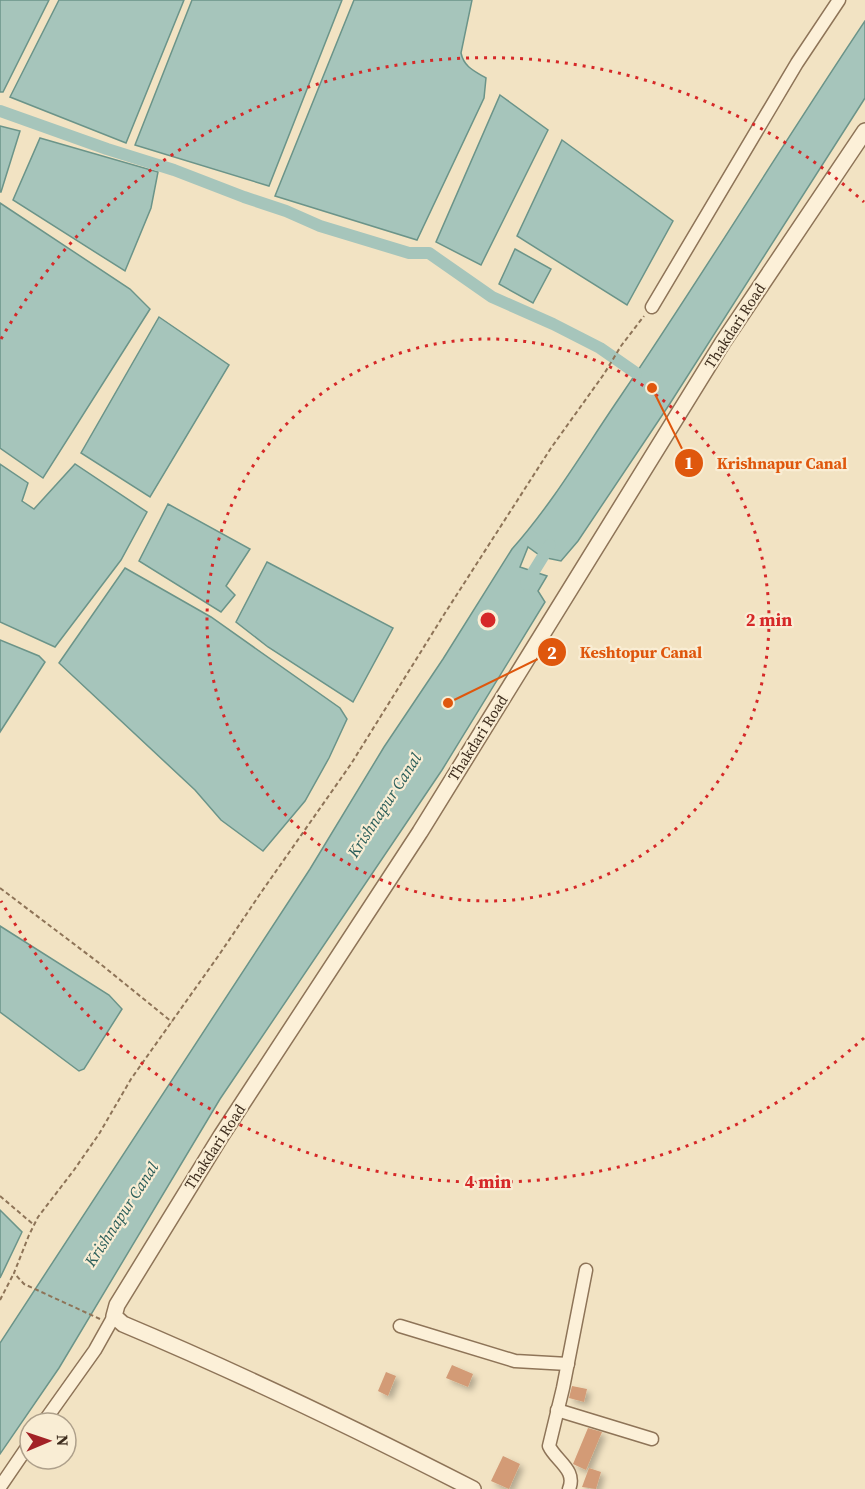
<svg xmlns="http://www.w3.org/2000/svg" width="865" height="1489" viewBox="0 0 865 1489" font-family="'Source Serif 4',serif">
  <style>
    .water { fill: #a6c5bb; stroke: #6b9489; stroke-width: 1.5 }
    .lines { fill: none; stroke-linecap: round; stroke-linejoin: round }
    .canal { stroke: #a6c5bb; stroke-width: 12 }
    .building { fill: #d39b76; filter: url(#shadow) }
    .minor-casing { stroke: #8e7458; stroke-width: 15 }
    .tertiary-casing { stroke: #8e7458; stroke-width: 18 }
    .path { stroke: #8e7458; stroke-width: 2; stroke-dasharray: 4.5 3; stroke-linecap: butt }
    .minor { stroke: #fcf0d8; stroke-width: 12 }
    .tertiary { stroke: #fcf0d8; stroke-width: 15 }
    .ring { fill: none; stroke: #d62828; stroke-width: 3; stroke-dasharray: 3 6 }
    .labels { text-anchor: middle; stroke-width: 4.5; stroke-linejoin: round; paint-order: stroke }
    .street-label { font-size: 15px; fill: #3d2c1d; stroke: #f9edd4 }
    .water-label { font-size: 16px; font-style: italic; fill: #2b5e5a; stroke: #f9edd4 }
    .centre { fill: #d62828; stroke: #f9edd4; stroke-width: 3 }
    .ring-label { font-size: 18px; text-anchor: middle; font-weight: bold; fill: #d62828; stroke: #f9edd4; stroke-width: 4.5; stroke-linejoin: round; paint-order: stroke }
    .leader { fill: none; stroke: #df570d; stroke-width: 2 }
    .callout-dot { fill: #df570d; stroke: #f9edd4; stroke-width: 2 }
    .mark-label { font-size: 18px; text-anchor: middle; font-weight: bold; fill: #fff }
    .callout-label { font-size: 16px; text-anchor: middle; font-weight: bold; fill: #df570d; stroke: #f9edd4; stroke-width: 4.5; stroke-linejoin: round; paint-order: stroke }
  </style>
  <defs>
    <filter id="shadow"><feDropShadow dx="4" dy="4" stdDeviation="3" flood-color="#0004"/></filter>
  </defs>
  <rect width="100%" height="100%" fill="#f2e3c3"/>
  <g class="water">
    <path d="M0 0H49L3 92H0Z"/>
    <path d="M59 0H184L126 143 10 97Z"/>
    <path d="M192 0H342L269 186 135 145Z"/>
    <path d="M354 0H472L461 53C464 67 474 71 486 78L484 98 417 240 275 196Z"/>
    <path d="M865 21V98L669 405 578 541 561 561 542 557 528 547 520 567 547 576 538 591 545 602 442 770 220 1099 59 1368 0 1454V1343L310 869 384 747 443 659 512 549C553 503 585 448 620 397 704 273 782 145 865 21Z"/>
    <path d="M500 95 548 130 481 265 436 242Z"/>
    <path d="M0 126 20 131 1 192H0Z"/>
    <path d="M40 138 158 172 151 208 125 271 13 200Z"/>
    <path d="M562 140 673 221 627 305 517 236Z"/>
    <path d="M0 203 130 289 150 309 43 478 0 448Z"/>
    <path d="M515 249 551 269 533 303 499 284Z"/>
    <path d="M159 317 229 365 150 497 81 453Z"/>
    <path d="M0 464 28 483 22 501 34 509 75 464 147 512 121 560 55 647 0 622Z"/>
    <path d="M168 504 250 549 226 586 235 595 221 612 139 561Z"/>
    <path d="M267 562 393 628 353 702 268 647 236 622Z"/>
    <path d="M125 568 211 617 340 708 347 719 329 758 305 801 263 851 221 820 195 790 59 663Z"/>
    <path d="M0 640 39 656 45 662 0 732Z"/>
    <path d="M0 926 109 995 122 1009 84 1069 79 1071 0 1012Z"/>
    <path d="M0 1210 22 1232 0 1278Z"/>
  </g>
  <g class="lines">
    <g class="canal">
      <path d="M0 111 107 149 174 170 244 197 286 211 320 226 409 253H429L492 297 553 324 600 348 636 373"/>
      <path d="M526 584 550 545"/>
    </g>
  </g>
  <g class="building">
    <path d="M452 1365 473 1374 468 1387 446 1378Z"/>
    <path d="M386 1372 396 1376 388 1396 378 1391Z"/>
    <path d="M572 1386 587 1389 584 1402 569 1398Z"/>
    <path d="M588 1428 602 1432 586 1470 573 1464Z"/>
    <path d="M503 1456 520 1464 509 1489 491 1481Z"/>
    <path d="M589 1468 601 1472 596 1489 582 1487Z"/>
  </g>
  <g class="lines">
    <g class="minor-casing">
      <g id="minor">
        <path d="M652 307 797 63 839 0"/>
        <path d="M400 1326 515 1361 568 1364"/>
        <path d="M557 1410 652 1439"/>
        <path d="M43 1423 95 1350 114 1316"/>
        <path d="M0 1487 30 1443"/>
        <path d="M569 1489C577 1470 556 1461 549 1446L563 1388 586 1270"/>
      </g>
    </g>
    <g class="tertiary-casing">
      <path id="tertiary" d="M473 1489C358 1430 242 1374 123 1324L114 1316 117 1305 221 1136 420 832 723 342 865 131"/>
    </g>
    <g class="path">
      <path d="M0 888 103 966 172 1022"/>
      <path d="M0 1196 34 1225"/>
      <path d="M0 1300 14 1273"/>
      <path d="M100 1319 24 1284 14 1273 29 1235 38 1217 74 1170 99 1134 131 1079 219 955 260 894 351 764 445 613 551 448 604 374 621 346 644 316"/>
    </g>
    <use href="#minor" class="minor"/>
    <use href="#tertiary" class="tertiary"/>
  </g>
  <g class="ring">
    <circle cx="488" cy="620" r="281"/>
    <path d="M864 1038A562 562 0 0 1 1 901M1 339A562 562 0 0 1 864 202"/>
  </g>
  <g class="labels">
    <g class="street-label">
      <text transform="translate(735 326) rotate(-57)" y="5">Thakdari Road</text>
      <text transform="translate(478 738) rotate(-58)" y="5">Thakdari Road</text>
      <text transform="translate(215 1147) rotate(-57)" y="5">Thakdari Road</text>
    </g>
    <g class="water-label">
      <text transform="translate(384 805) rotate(-57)" y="6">Krishnapur Canal</text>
      <text transform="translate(121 1214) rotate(-57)" y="6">Krishnapur Canal</text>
    </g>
  </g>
  <circle cx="488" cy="620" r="9" class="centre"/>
  <g class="ring-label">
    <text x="769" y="626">2 min</text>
    <text x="488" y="1188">4 min</text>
  </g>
  <path class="leader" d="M652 388L689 463M448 703L552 652"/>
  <g class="callout-dot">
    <circle cx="652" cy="388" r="6"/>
    <circle cx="448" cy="703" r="6"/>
    <circle cx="689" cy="463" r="15"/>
    <circle cx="552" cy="652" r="15"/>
  </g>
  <g class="mark-label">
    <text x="689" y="469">1</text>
    <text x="552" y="659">2</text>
  </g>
  <g class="callout-label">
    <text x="782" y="469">Krishnapur Canal</text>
    <text x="641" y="658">Keshtopur Canal</text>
  </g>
  <g transform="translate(48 1441) rotate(88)"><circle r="28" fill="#f9edd4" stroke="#aea08b" stroke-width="1.5"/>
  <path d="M0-4.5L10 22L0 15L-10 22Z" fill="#a32226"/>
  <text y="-9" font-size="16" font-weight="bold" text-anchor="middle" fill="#3d2c1d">N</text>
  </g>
</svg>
